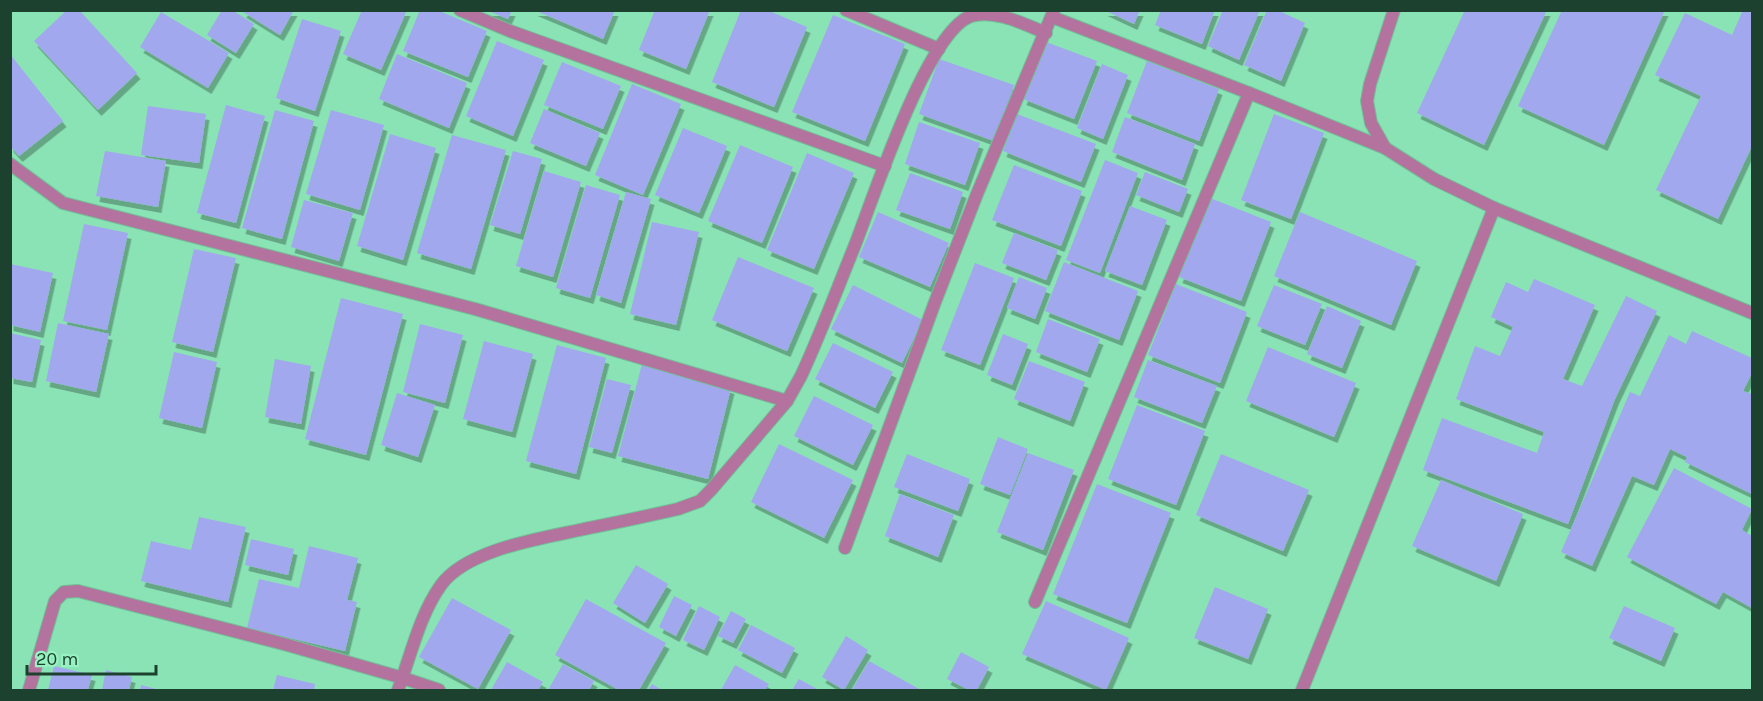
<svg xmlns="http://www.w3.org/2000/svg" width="1763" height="701" viewBox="0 0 1763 701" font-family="Karla,sans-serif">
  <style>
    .building { fill: #a2a8ed; filter: url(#shadow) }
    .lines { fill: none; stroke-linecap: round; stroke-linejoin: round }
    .street-casing { stroke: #72bf97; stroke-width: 14 }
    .street { stroke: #b4739f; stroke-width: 12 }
  </style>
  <defs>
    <filter id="shadow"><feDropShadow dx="3.5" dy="6" stdDeviation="0" flood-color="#0004"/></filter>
  </defs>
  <rect width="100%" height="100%" fill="#8ae3b4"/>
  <g class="building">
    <path d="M67 10H79L137 73 98 110 34 41Z"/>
    <path d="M222 10H232L254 24 236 53 207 35Z"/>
    <path d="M244 10H294L280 35 243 12Z"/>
    <path d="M362 10H407L381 70 343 54Z"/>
    <path d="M420 10H437L487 31 468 77 403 51Z"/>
    <path d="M486 10H512L508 19Z"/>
    <path d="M534 10H615L603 39Z"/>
    <path d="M655 10H710L686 69 639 50Z"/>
    <path d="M741 10H767L807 27 774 107 712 82Z"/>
    <path d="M1104 10H1140L1134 24Z"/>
    <path d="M1161 10H1215L1202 44 1155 25Z"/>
    <path d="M1223 10H1260L1239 60 1208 46Z"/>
    <path d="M1267 10H1277L1305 23 1281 81 1244 65Z"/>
    <path d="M1465 10H1547L1484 145 1417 113Z"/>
    <path d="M1562 10H1665L1604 145 1518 106Z"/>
    <path d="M1743 10 1752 13V146L1718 219 1656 190 1701 96 1655 75 1685 13 1732 35Z"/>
    <path d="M161 12 229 53 208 88 140 47Z"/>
    <path d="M833 15 905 44 865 141 792 112Z"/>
    <path d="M302 19 341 31 315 111 276 98Z"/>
    <path d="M497 41 544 60 513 136 466 116Z"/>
    <path d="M1046 42 1097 61 1074 119 1023 99Z"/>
    <path d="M10 54 63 121 19 156 10 146Z"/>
    <path d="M397 54 467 83 449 128 379 99Z"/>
    <path d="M939 59 1014 85 994 141 919 114Z"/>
    <path d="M1147 61 1219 89 1199 141 1127 113Z"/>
    <path d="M562 62 621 86 603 129 544 105Z"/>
    <path d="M1102 64 1128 75 1103 139 1077 128Z"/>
    <path d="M632 84 681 104 643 195 595 175Z"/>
    <path d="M226 105 265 116 236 223 197 213Z"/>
    <path d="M148 106 206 114 199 163 141 155Z"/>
    <path d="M544 109 600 133 586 166 530 143Z"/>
    <path d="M275 110 314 121 282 239 242 228Z"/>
    <path d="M331 110 384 125 360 210 306 194Z"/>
    <path d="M1017 114 1096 144 1081 182 1003 151Z"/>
    <path d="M1274 114 1324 133 1291 219 1241 200Z"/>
    <path d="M1125 117 1195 144 1182 180 1112 152Z"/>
    <path d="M919 122 980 143 965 185 905 164Z"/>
    <path d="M683 128 727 146 699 213 655 195Z"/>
    <path d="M390 134 436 148 403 260 357 246Z"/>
    <path d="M452 135 506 150 471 269 417 253Z"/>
    <path d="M740 145 793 167 762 243 708 221Z"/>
    <path d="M105 151 166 161 158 207 96 196Z"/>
    <path d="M513 151 542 159 520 234 490 225Z"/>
    <path d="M807 153 854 173 814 269 767 250Z"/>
    <path d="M1105 160 1138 173 1100 273 1066 260Z"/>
    <path d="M1014 165 1082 191 1061 246 992 220Z"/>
    <path d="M544 171 581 182 553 277 516 266Z"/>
    <path d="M1145 172 1188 189 1179 212 1136 195Z"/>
    <path d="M910 173 963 192 950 229 896 210Z"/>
    <path d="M586 185 620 195 590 298 556 288Z"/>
    <path d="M626 192 651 199 621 303 596 295Z"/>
    <path d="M1210 198 1271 222 1241 301 1179 277Z"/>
    <path d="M304 200 353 213 339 261 291 247Z"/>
    <path d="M1130 206 1167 220 1142 285 1105 271Z"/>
    <path d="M878 212 949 243 930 287 859 257Z"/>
    <path d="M1300 212 1417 261 1391 325 1274 276Z"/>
    <path d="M652 222 699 232 676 325 630 314Z"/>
    <path d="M84 224 128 233 107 330 63 321Z"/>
    <path d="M1014 233 1058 250 1046 280 1002 263Z"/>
    <path d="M194 249 236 258 213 352 172 342Z"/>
    <path d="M738 257 814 288 787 351 712 320Z"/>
    <path d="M1064 262 1138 291 1119 340 1045 311Z"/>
    <path d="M975 263 1014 278 980 365 941 350Z"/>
    <path d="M10 264 53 273 40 332 10 325Z"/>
    <path d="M1019 277 1047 288 1035 319 1007 308Z"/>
    <path d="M1534 279 1595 305 1563 379 1582 386 1626 296 1657 311 1615 399 1568 524 1423 470 1442 418 1537 453 1544 432 1456 399 1475 346 1500 356 1513 327 1491 317 1506 282 1528 292Z"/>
    <path d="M1176 284 1247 312 1220 383 1148 355Z"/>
    <path d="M853 285 923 320 902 363 831 329Z"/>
    <path d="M1274 285 1322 304 1305 345 1257 326Z"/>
    <path d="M341 298 403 314 366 455 305 439Z"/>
    <path d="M1327 306 1361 321 1342 368 1307 354Z"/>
    <path d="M1048 319 1100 339 1087 372 1036 352Z"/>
    <path d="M58 323 109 334 96 392 46 381Z"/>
    <path d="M420 324 463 335 445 403 403 392Z"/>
    <path d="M1692 331 1752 358V373L1743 391 1752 394V494L1685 462 1687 457 1670 449 1654 485 1632 476 1592 566 1561 552 1630 392 1640 396 1669 335 1686 344Z"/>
    <path d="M10 333 41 340 32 382 10 378Z"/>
    <path d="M1003 334 1028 344 1012 385 987 375Z"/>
    <path d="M484 341 533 354 512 432 463 419Z"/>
    <path d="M833 343 893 372 875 408 815 379Z"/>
    <path d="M557 345 606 358 576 474 526 461Z"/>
    <path d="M1268 347 1356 383 1334 437 1246 401Z"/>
    <path d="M174 352 217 362 202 428 159 418Z"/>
    <path d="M275 359 311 366 301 424 265 417Z"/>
    <path d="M1148 360 1217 386 1202 423 1134 397Z"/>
    <path d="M1029 361 1085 382 1070 421 1014 399Z"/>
    <path d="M642 364 731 388 708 479 618 456Z"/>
    <path d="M607 379 631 385 612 453 589 447Z"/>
    <path d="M397 393 435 405 418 457 381 445Z"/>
    <path d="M814 396 873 425 853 465 794 436Z"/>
    <path d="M1137 405 1205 431 1176 505 1108 479Z"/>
    <path d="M998 437 1028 449 1010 495 980 484Z"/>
    <path d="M779 444 853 480 824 538 751 502Z"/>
    <path d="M1028 453 1074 470 1043 550 997 532Z"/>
    <path d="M907 454 970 479 958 511 894 487Z"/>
    <path d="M1221 454 1309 490 1283 551 1196 515Z"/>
    <path d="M1674 468 1752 509 1742 530 1752 536V608L1723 592 1716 604 1627 557Z"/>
    <path d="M1441 480 1523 514 1496 581 1412 546Z"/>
    <path d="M1097 484 1171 513 1127 623 1053 594Z"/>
    <path d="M900 494 954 515 938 557 885 536Z"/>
    <path d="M199 517 246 527 228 602 141 581 151 541 191 550Z"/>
    <path d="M251 539 294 549 288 575 245 565Z"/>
    <path d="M309 546 358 558 347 600 357 602 345 651 247 628 259 579 299 588Z"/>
    <path d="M636 565 668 584 645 623 613 603Z"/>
    <path d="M1215 587 1268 609 1248 659 1194 638Z"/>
    <path d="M674 596 692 605 676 636 659 627Z"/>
    <path d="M452 598 511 630 478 689 419 657Z"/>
    <path d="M586 599 666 643 639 690H619L555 655Z"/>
    <path d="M1046 601 1129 638 1106 690 1022 654Z"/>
    <path d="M699 606 720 617 704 650 683 640Z"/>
    <path d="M1624 606 1675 628 1661 661 1609 638Z"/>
    <path d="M731 611 746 619 733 643 718 636Z"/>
    <path d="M751 625 795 648 782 673 738 650Z"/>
    <path d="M846 636 868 650 844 690 822 677Z"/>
    <path d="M961 652 989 667 977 690H969L947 679Z"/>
    <path d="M869 661 921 690H852Z"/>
    <path d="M507 662 543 682 538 690H491Z"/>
    <path d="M563 664 594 681 589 690H548Z"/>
    <path d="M735 665 769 684 765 690H721Z"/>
    <path d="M54 666 92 675 88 690H48Z"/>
    <path d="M106 670 132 677 129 690H102Z"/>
    <path d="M277 675 315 684 314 690H273Z"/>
    <path d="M799 679 819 690H792Z"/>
    <path d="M652 684 662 690H648Z"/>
    <path d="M141 685 160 690H140Z"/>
  </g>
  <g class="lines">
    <g class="street-casing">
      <g id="street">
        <path d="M460 10 510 31 885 166"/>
        <path d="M846 10 939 49"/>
        <path d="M1394 10 1370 84 1367 101 1371 123 1385 148 1434 179 1494 208 1752 313"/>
        <path d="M1052 17 1249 93 1385 148"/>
        <path d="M10 164 63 203 475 309 787 401"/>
        <path d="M845 548 935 302 977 194 1054 10"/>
        <path d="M1035 602 1249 93"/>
        <path d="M29 690 55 601 64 592 78 591 284 644 403 678 439 690"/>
        <path d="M398 690C411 655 419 616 441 585 467 549 543 538 584 529 615 523 647 516 678 509L700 501 711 490 787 401 801 376C821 333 837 289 855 245 873 199 927 31 971 16 995 9 1024 24 1046 33"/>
        <path d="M1302 690 1494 208"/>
      </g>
    </g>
    <use href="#street" class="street"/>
  </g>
  <rect width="1763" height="701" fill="none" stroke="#1c412e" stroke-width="24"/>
  <path d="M27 665v9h129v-9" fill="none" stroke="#1c412e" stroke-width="3"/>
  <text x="36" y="665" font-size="18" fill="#1c412e" stroke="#97f1c1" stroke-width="4.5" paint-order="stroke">20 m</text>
</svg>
